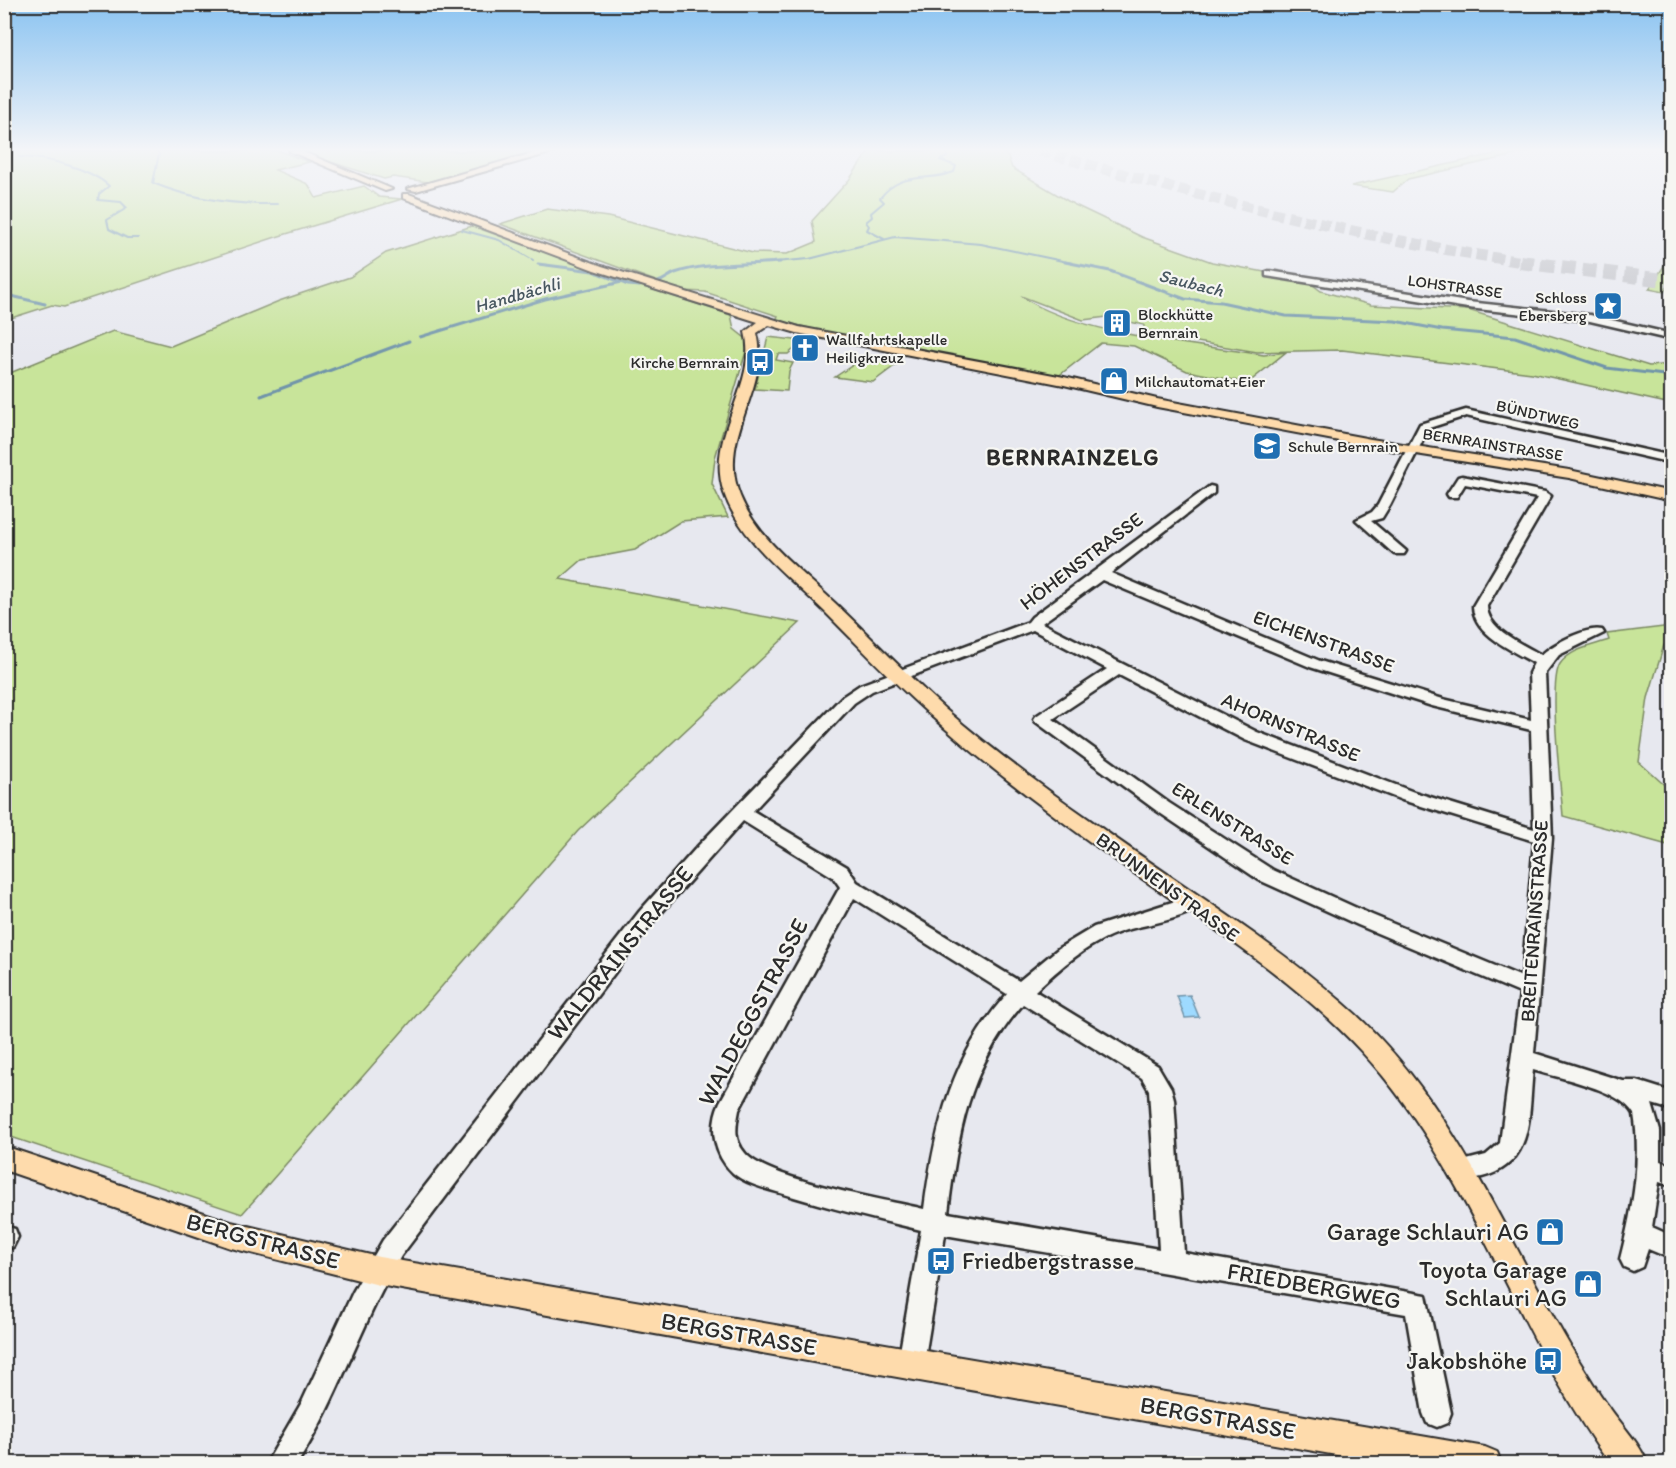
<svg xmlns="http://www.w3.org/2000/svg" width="1676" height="1468" viewBox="0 0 1676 1468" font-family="Itim,sans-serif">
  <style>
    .green { fill: #c8e49a; stroke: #7a8862; stroke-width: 1.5 }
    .water { fill: #9edaff; stroke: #7094aa; stroke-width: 1.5 }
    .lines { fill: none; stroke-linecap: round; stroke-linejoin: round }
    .stream-far1 { stroke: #7094aa; stroke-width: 2 }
    .stream { stroke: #7094aa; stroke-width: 3 }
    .highway-tunnel-far1 { stroke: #c1c2c8; stroke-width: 11; stroke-dasharray: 11 5; stroke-linecap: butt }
    .highway-tunnel { stroke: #c1c2c8; stroke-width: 14; stroke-dasharray: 14 7; stroke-linecap: butt }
    .minor-casing { stroke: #2b2b2b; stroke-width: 5 }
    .major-casing { stroke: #2b2b2b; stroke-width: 4 }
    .highway-casing { stroke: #2b2b2b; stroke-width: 4 }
    .minor { fill: #f6f6f2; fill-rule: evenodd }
    .major { fill: #fedbac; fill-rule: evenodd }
    .highway { fill: #fedbac; fill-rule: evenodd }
    .labels { text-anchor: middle; stroke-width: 4.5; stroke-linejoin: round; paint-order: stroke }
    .far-street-label { font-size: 16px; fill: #2b2b2b; stroke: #f6f6f2 }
    .far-poi-label { font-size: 16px; fill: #2b2b2b; stroke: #f6f6f2; text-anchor: start }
    .far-water-label { font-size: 18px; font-style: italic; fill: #485760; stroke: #f6f6f2 }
    .street-label { font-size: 20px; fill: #2b2b2b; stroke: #f6f6f2 }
    .far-district-label { font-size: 22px; font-weight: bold; letter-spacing: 1.5px; fill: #2b2b2b; stroke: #f6f6f2 }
    .near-street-label { font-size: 24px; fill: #2b2b2b; stroke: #f6f6f2 }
    .near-poi-label { font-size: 24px; fill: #2b2b2b; stroke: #f6f6f2; text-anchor: end }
  </style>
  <rect width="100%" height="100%" fill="#e7e8ef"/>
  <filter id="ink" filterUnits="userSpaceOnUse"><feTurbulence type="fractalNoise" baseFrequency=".0167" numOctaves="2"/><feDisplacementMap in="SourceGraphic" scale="12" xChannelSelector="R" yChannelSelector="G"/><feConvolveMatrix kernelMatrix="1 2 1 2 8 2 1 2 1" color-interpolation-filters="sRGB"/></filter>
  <g filter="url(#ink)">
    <g class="green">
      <path d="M5 151H280L309 162 275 170 308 184 316 198 364 186 379 197 402 199 276 237 64 307 52 305 5 320Z"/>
      <path d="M313 151H542L428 182 393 177 384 179 303 153Z"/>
      <path d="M869 151H1002L1008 157 1012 168 1073 204 1142 237 1212 262 1306 280 1321 291 1371 305 1468 310 1649 366 1671 364V404L1532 373 1342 350 1257 352 1143 333 1144 325 1107 317 1083 320 1021 296C1077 335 1194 344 1264 355L1286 352 1248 383 1187 371 1134 346 1101 343 1057 377 868 342 776 320 778 316 705 292 683 291 500 224 547 209 608 217 753 253 787 254 816 242 812 221 849 180Z"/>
      <path d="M1508 151H1533L1408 179 1393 192 1351 186Z"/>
      <path d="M472 226 599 272 731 315 734 329 749 341 715 458 712 484 728 517 681 521 635 550 582 560 560 579 800 623 578 831 242 1214 5 1135V375L113 331 171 346 279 301 350 277 386 253Z"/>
      <path d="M1671 255V278L1664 292 1649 289Z"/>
      <path d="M768 337 804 341 788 354H778L776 360 793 363 789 371 787 391 755 389Z"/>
      <path d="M868 355 901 361 873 382 835 377Z"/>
      <path d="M1671 626V646L1664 645 1648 698 1639 762 1671 791V846L1563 816C1561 789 1548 682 1560 664 1570 649 1592 646 1609 640L1607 634Z"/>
    </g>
    <path class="water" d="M1190 995 1199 1017 1185 1018 1177 996Z"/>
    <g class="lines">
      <g class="stream-far1">
        <path d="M157 151 159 154 153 183C194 200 234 205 278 204"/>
        <path d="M19 157C47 158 88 167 109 186L99 194 98 200 121 202 127 208 107 220 109 229 127 238H138"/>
        <path d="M4 158H8"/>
        <path d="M462 230 499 240 533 260"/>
        <path d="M884 239 867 230 869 226 866 222 872 217 871 213 884 202 880 198C902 170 925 183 954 172L956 166 940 160 947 157V151"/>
        <path d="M763 263 809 259 895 237 981 244 1072 263"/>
      </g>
      <g class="stream">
        <path d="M1065 262 1110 271 1185 299 1221 302 1286 316 1395 321 1442 330 1515 337 1607 368 1672 376"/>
        <path d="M538 264 593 271 628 285 640 286"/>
        <path d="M658 282C665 280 668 276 675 273 707 262 746 265 780 262"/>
        <path d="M7 295 45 304"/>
        <path d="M420 337 545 299 622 282"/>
        <path d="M261 396 409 341"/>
      </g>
      <path class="highway-tunnel-far1" d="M1040 151C1201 197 1364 239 1530 263"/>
      <path class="highway-tunnel" d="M1520 262 1672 281"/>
      <g class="minor-casing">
        <g id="minor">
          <path d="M1269 271 1468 302 1590 315 1672 334V340L1590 321 1468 308 1266 276V272Z"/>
          <path d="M1466 410 1672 456V463L1466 416 1429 428 1390 505 1382 518 1371 521 1406 551 1404 554H1394L1356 520 1372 512 1378 505 1420 424Z"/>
          <path d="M1462 476 1545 492 1551 496 1487 606C1487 630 1523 644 1541 655 1553 644 1587 626 1602 630L1604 633 1559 655 1545 673 1552 838 1534 1053 1623 1081H1637L1672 1092V1110L1652 1104 1660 1131V1161L1672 1165V1186L1659 1182 1652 1227 1672 1236V1259L1648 1249 1642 1267 1633 1271 1624 1267 1620 1259C1632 1212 1642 1162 1634 1114 1620 1089 1559 1078 1533 1070 1528 1114 1535 1164 1482 1177 1471 1179 1461 1182 1451 1178L1447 1171 1451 1164 1486 1155 1500 1143 1520 993 1358 925 1259 880 1157 811 1036 722 1034 719 1036 716 1107 669 1033 630 872 691 854 703 753 811 847 867 857 882 1019 981 1059 948 1094 927 1191 896 1198 898 1201 903C1191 919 1141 925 1123 931 1089 942 1061 967 1035 991L1158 1066 1171 1088 1174 1099 1184 1253 1426 1295 1451 1413 1447 1423 1437 1427 1427 1423 1423 1413 1406 1314 945 1235 924 1363 921 1372 911 1376 901 1372 898 1363 921 1230C875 1219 829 1208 784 1194 767 1189 746 1184 733 1173 713 1155 709 1125 720 1102L840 887 833 877 743 821 653 922 401 1256C361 1323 339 1398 297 1464H266L302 1402 353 1292 383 1240 639 912 698 846 842 697 860 685 1028 622 1032 617 1210 486 1214 487V493L1111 573 1320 661 1443 699 1531 720 1529 673 1534 663C1513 651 1473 634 1473 606L1537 498 1465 484 1457 497H1449L1447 494 1458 477ZM1102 580 1310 667 1432 706 1531 730 1534 829 1414 792 1257 732 1042 623ZM1119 675 1245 740 1402 800 1534 841 1522 977 1372 915 1273 870 1169 803 1053 719ZM854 898 1007 994C951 1057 935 1127 924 1209 887 1200 767 1180 745 1153 733 1139 736 1126 739 1110ZM1023 1004 1142 1078 1149 1090 1159 1249 948 1213C958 1133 968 1068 1023 1004Z"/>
          <path d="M4 1226 15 1229 18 1237 13 1247 4 1250Z"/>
        </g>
      </g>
      <g class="major-casing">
        <g id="major">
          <path d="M289 151H301L392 189 385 191Z"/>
          <path d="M403 194H409L602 266 799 327 1064 377 1157 399 1371 439 1569 470 1672 492V501L1569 478 1371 447 1157 407 1064 385 797 333 769 325 757 333C771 388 716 437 740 496 758 540 802 571 835 603 872 638 907 675 945 709 991 749 1040 785 1090 820 1174 881 1264 935 1343 1003 1454 1098 1503 1234 1576 1356 1587 1373 1597 1391 1609 1407 1622 1426 1639 1442 1648 1464H1610C1515 1334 1472 1170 1361 1051 1285 969 1183 910 1093 844 1037 803 980 761 928 713 892 681 859 646 826 613 790 577 741 542 724 493 704 435 759 386 745 332L758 322 594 270 403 198Z"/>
          <path d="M4 1146 231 1222 379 1257 1485 1447 1497 1452 1502 1464H1387L379 1285 231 1248 4 1170Z"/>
        </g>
      </g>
      <g class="highway-casing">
        <path id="highway" d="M540 151H557L416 191 407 189Z"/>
      </g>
      <use href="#minor" class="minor"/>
      <use href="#major" class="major"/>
      <use href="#highway" class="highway"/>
    </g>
  </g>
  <linearGradient id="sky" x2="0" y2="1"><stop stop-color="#8ac3f1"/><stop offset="0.42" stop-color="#f4f5f8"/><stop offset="1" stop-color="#f4f5f8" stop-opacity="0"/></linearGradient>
  <rect width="1676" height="357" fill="url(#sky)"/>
  <defs>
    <g id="sight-square" transform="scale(1.5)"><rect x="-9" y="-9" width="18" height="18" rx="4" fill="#1f6fb2" stroke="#f6f6f2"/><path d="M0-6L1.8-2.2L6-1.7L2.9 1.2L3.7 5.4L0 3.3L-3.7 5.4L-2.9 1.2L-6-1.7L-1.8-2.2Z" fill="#fff"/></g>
    <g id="building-square" transform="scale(1.5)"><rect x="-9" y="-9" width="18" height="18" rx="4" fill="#1f6fb2" stroke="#f6f6f2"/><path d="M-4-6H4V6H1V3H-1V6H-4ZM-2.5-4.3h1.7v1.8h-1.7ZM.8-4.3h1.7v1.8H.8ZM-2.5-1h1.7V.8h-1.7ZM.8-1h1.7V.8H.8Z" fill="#fff"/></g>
    <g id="church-square" transform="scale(1.5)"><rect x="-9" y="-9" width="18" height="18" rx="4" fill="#1f6fb2" stroke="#f6f6f2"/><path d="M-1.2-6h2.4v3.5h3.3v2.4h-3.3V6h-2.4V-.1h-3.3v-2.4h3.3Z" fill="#fff"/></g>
    <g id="bus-square" transform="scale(1.5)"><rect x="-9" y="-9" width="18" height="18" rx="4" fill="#1f6fb2" stroke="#f6f6f2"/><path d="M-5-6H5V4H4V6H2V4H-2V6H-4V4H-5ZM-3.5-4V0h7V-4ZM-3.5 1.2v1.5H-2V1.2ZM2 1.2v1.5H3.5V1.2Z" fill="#fff"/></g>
    <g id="shop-square" transform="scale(1.5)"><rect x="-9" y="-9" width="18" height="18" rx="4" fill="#1f6fb2" stroke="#f6f6f2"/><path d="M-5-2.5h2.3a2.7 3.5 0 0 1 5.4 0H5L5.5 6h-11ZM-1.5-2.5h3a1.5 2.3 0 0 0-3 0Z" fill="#fff"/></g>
    <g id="school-square" transform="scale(1.5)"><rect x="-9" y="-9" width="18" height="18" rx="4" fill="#1f6fb2" stroke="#f6f6f2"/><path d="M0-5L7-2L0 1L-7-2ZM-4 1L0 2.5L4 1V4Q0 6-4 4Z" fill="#fff"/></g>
  </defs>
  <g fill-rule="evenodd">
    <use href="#sight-square" x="1608" y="306"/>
    <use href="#building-square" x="1117" y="323"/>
    <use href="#church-square" x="805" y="348"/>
    <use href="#bus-square" x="760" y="362"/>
    <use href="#shop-square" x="1114" y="381"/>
    <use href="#school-square" x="1267" y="446"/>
    <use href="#shop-square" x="1550" y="1232"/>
    <use href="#bus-square" x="941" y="1261"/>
    <use href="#shop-square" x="1588" y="1284"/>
    <use href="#bus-square" x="1548" y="1361"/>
  </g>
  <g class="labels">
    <g class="far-street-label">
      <text transform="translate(1455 286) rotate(8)" y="6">LOHSTRASSE</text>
      <text transform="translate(1538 414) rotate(13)" y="6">BÜNDTWEG</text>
      <text transform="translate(1493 444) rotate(9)" y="6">BERNRAINSTRASSE</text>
    </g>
    <g class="far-poi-label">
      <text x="1587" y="303" text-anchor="end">Schloss<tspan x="1587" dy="18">Ebersberg</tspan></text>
      <text x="1138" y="320">Blockhütte<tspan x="1138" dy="18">Bernrain</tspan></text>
      <text x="826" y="345">Wallfahrtskapelle<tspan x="826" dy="18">Heiligkreuz</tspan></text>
      <text x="739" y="368" text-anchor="end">Kirche Bernrain</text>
      <text x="1135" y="387">Milchautomat+Eier</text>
      <text x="1288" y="452">Schule Bernrain</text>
    </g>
    <g class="far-water-label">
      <text transform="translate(1191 283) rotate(14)" y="6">Saubach</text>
      <text transform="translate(517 295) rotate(-16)" y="6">Handbächli</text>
    </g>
    <g class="street-label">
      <text transform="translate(1081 561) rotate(-37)" y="7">HÖHENSTRASSE</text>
      <text transform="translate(1324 641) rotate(20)" y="7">EICHENSTRASSE</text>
      <text transform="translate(1291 727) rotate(23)" y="7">AHORNSTRASSE</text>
      <text transform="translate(1233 823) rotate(32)" y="7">ERLENSTRASSE</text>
      <text transform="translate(1168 887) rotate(36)" y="7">BRUNNENSTRASSE</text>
      <text transform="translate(1534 921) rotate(-86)" y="7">BREITENRAINSTRASSE</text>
    </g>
    <g class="far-district-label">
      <text x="1073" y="465">BERNRAINZELG</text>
    </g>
    <g class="near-street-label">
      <text transform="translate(620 953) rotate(-51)" y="8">WALDRAINSTRASSE</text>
      <text transform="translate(753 1012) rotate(-62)" y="8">WALDEGGSTRASSE</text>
      <text transform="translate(263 1241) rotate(15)" y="8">BERGSTRASSE</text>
      <text transform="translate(1314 1286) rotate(10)" y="8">FRIEDBERGWEG</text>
      <text transform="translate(739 1334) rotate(10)" y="8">BERGSTRASSE</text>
      <text transform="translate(1218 1418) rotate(10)" y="8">BERGSTRASSE</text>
    </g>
    <g class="near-poi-label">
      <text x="1529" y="1240">Garage Schlauri AG</text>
      <text x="962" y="1269" text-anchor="start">Friedbergstrasse</text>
      <text x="1567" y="1278">Toyota Garage<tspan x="1567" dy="28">Schlauri AG</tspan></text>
      <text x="1527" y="1369">Jakobshöhe</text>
    </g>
  </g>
  <rect width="1676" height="1468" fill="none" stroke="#f6f6f2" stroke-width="24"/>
  <rect x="12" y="12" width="1652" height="1444" fill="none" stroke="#2b2b2b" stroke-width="2" filter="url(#ink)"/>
</svg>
